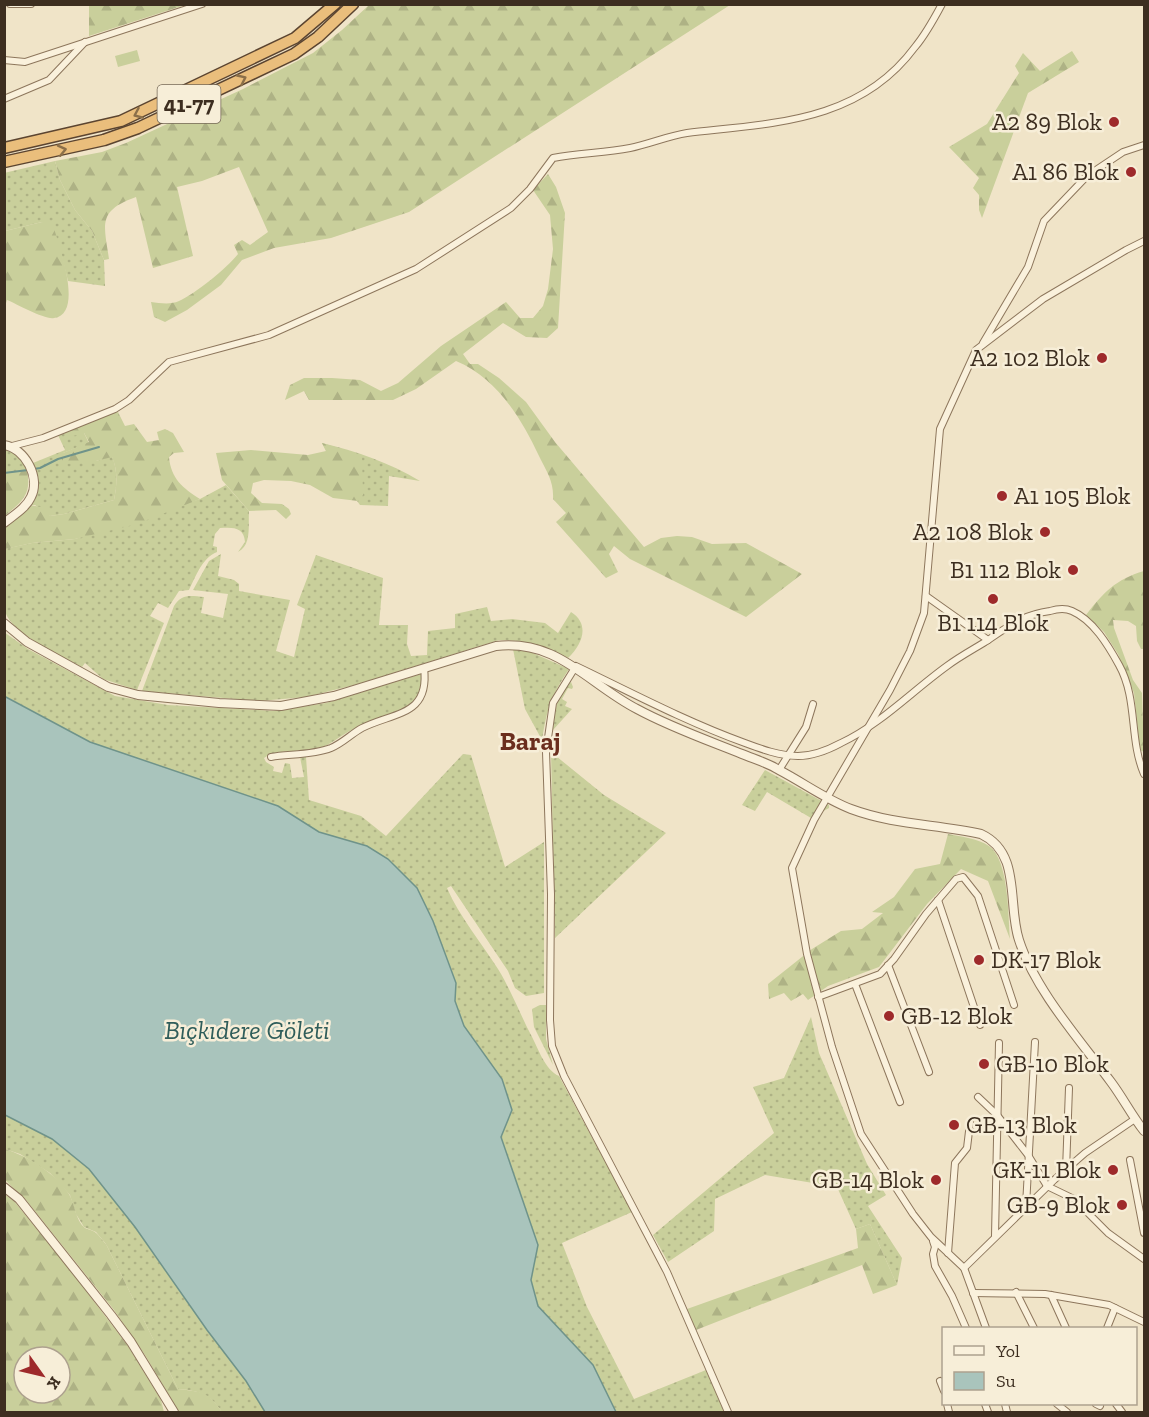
<svg xmlns="http://www.w3.org/2000/svg" width="1149" height="1417" viewBox="0 0 1149 1417" font-family="'Zilla Slab',serif">
  <style>
    .grass { fill: url(#grass-dots) }
    .forest { fill: url(#forest-firs); fill-rule: evenodd }
    .garden { fill: #c9cf9b }
    .water { fill: #a9c4bc; stroke: #6f938a; stroke-width: 1.5 }
    .lines { fill: none; stroke-linecap: round; stroke-linejoin: round }
    .stream { stroke: #6f938a; stroke-width: 2 }
    .minor-casing { stroke: #8d765c; stroke-width: 8 }
    .tertiary-casing { stroke: #8d765c; stroke-width: 10 }
    .trunk-casing { stroke: #5b4430; stroke-width: 13 }
    .minor { stroke: #faf1dc; stroke-width: 6 }
    .tertiary { stroke: #faf1dc; stroke-width: 8 }
    .trunk { stroke: #eabe7c; stroke-width: 10 }
    .oneway { stroke: #8b6f49 }
    .poi-dot { fill: #9e2a2b; stroke: #f7eed8; stroke-width: 2 }
    .labels { text-anchor: middle; stroke-width: 5; stroke-linejoin: round; paint-order: stroke }
    .shield { fill: #f7eed8; stroke: #756857; stroke-width: 1.5 }
    .shield-label { font-size: 22px; font-weight: bold; fill: #3d2e20 }
    .poi-label { font-size: 24px; fill: #3d2e20; stroke: #f7eed8; text-anchor: end }
    .neighbourhood-label { font-size: 26px; font-weight: bold; fill: #6b2e1e; stroke: #f7eed8 }
    .water-label { font-size: 26px; font-style: italic; fill: #2f5d5a; stroke: #f7eed8 }
  </style>
  <defs>
    <pattern id="grass-dots" width="8" height="8" patternUnits="userSpaceOnUse" patternTransform="scale(1.5)"><rect width="8" height="8" fill="#c9cf9b"/><path d="M2 2h.1M6 6h.1" fill="none" stroke="#aeb285" stroke-width="1.8" stroke-linecap="round"/></pattern>
    <pattern id="forest-firs" width="22" height="20" patternUnits="userSpaceOnUse" patternTransform="scale(1.5)"><rect width="22" height="20" fill="#c9cf9b"/><path d="M5 1l3.5 6h-7zM16 11l3.5 6h-7z" fill="#aeb285"/></pattern>
  </defs>
  <rect width="100%" height="100%" fill="#f0e4c8"/>
  <g class="grass">
    <path d="M55 161 60 180 75 210 92 231 104 260 105 286 68 281 62 257 42 222 5 231 4 173Z"/>
    <path d="M70 430 84 433 89 443 63 453 96 461 112 456C118 471 117 485 114 500L64 514 50 516 35 505H30C41 491 38 479 33 463L65 450 58 435Z"/>
    <path d="M322 443C356 451 390 463 420 481L389 476 388 506 360 505 340 478Z"/>
    <path d="M5 449C16 452 22 459 27 470L5 473Z"/>
    <path d="M226 485 249 511C248 525 252 545 238 552L245 542C244 527 233 527 220 528L215 534 213 546 217 547V552C202 558 196 576 189 590L179 591 168 608 158 603 150 616 164 623 137 690 103 679 85 663 82 667C63 657 8 632 5 610 2 591 5 569 4 549L32 543 75 539 200 499Z"/>
    <path d="M221 554 218 576 234 580 239 584V591L290 600 276 651 294 657 305 609 297 605 316 555 383 578 379 625H408L407 644 411 656 427 655 428 631 455 628V614L487 607 491 621 512 619 545 623 558 633 571 612C590 624 583 644 568 658 545 648 524 639 499 640L358 684 306 697 259 701 142 691 174 606C182 593 191 596 204 597L201 613 223 618 228 594 193 590 209 561Z"/>
    <path d="M4 632 28 649 115 696 168 705 274 711 326 703 421 674C427 713 379 717 352 730 341 735 331 745 319 748 301 753 279 748 264 758L266 762 274 767 273 771 282 773 285 763 290 764 292 778 304 777 300 757H306L309 800 361 816 386 836 463 754 471 755 505 867 544 842V993L526 996 515 988 508 971 451 886 447 888C459 916 481 942 498 969 511 990 520 1014 531 1035 538 1048 545 1070 559 1076L632 1212 562 1243 587 1307 634 1399 706 1370 724 1412H616L593 1365 538 1306 531 1280 538 1245 501 1137 512 1110 502 1079 464 1026 455 1001 456 983 433 921 417 888 388 859 367 846 319 832 278 806 90 742 5 696Z"/>
    <path d="M513 649 526 650 569 669C551 696 547 709 542 740L525 709Z"/>
    <path d="M571 682 573 687 572 689 568 688 562 699 567 702 565 706 572 709 553 730C555 713 556 693 571 682Z"/>
    <path d="M551 752 604 795 666 833 555 938Z"/>
    <path d="M765 770 829 805V808L811 818 767 792 755 811 742 805Z"/>
    <path d="M540 1005H546V1039L553 1065 534 1027 532 1009Z"/>
    <path d="M811 1017 819 1053 867 1164 886 1195 868 1206 902 1258 897 1285 870 1224 856 1229 837 1187 765 1175 715 1199 714 1231 668 1262 653 1235 774 1133 753 1087 784 1078Z"/>
    <path d="M5 1115 52 1139 89 1169 135 1227 207 1330 246 1381 265 1412H222C209 1394 201 1391 178 1389L106 1244 96 1232 84 1227 76 1214 70 1195 50 1173 20 1154 5 1149Z"/>
  </g>
  <g class="forest">
    <path d="M89 4H185V5L89 36Z"/>
    <path d="M369 5H730L409 212 331 238 274 248 242 260 221 285 187 310 165 322 154 317 151 302C160 303 170 305 179 301 195 294 227 268 238 254L234 245 242 240 250 245 268 232 239 167 202 181 177 187 193 256 153 268 136 197C97 211 104 224 109 259L104 260 92 231 75 210 60 180 55 161 102 152 126 143 243 89 313 53 342 30Z"/>
    <path d="M1072 51 1079 62 1028 93 982 218 979 210V195L973 188 979 178 949 147 987 124 1019 73 1015 66 1023 53 1040 71Z"/>
    <path d="M548 174 556 187 565 213 558 328 547 338 526 337 503 323 463 354 470 364H478L499 378 526 402 555 442 644 547 661 538 677 536 692 537 712 544 746 543 802 574 746 617 630 559 614 546 609 554 618 572 606 578 556 522 566 513 553 499C554 482 547 472 539 456 521 418 497 378 456 361L416 389 393 400H309L304 391 285 400 290 385 304 378H332L360 380 381 391 398 383 441 346 506 302 520 318H533L543 306 548 289 553 249 550 215 533 190Z"/>
    <path d="M42 222 53 225C58 243 85 314 54 318 45 320 17 304 7 300L5 306V231Z"/>
    <path d="M118 412 125 426 134 424 147 442 159 440 157 432 165 429 173 433 184 452 174 453 169 457C171 479 183 488 200 499L137 524 75 539 32 543 5 549V528L30 505 46 508 50 516 64 514 114 500C117 485 118 471 112 457L96 461 63 464V453L89 442 84 433 73 436 70 430 103 416Z"/>
    <path d="M322 443 362 455 363 495 358 501 333 498 310 485 291 481 264 480 253 483 251 493 262 503 282 504 289 509 291 514 286 519 276 510 249 511 222 480 216 453 251 450 308 455 326 451Z"/>
    <path d="M27 470C32 495 22 501 5 516V473Z"/>
    <path d="M1144 571V649H1141L1137 641 1136 626 1128 621 1113 620 1114 628 1133 680 1142 693 1144 752 1140 750 1134 693 1118 654 1104 632 1086 615C1103 593 1116 579 1144 571Z"/>
    <path d="M948 834C962 837 977 838 989 846 1009 860 1008 915 1010 939L988 881 961 869 927 904 879 967 828 986 808 1000 803 994 791 1001 784 993 769 999 768 984 812 949 841 931 862 929 883 913 872 912 894 897 915 869 940 864Z"/>
    <path d="M5 1149C29 1157 54 1172 69 1194 75 1204 75 1220 85 1228 87 1229 91 1230 93 1231 99 1234 102 1240 106 1244L178 1389C203 1392 207 1391 222 1412H179L145 1355 114 1310 26 1200 5 1180Z"/>
    <path d="M4 1194 14 1201 70 1270 128 1346 161 1400 164 1412H5ZM24 1357H60V1393H24Z"/>
    <path d="M870 1224 897 1285 873 1294 862 1265 696 1330 687 1309 858 1248 856 1229Z"/>
  </g>
  <path class="garden" d="M137 50 140 61 118 67 115 56Z"/>
  <path class="water" d="M4 696 90 742 278 806 319 832 367 846 388 859 417 888 433 921 456 983 455 1001 464 1026 502 1079 512 1110 501 1137 538 1245 531 1280 538 1306 593 1365 616 1412H265L246 1381 207 1330 135 1227 89 1169 52 1139 5 1115Z"/>
  <g class="lines">
    <g class="stream">
      <path d="M34 469 40 468 58 459 99 447"/>
      <path d="M4 473 28 470"/>
    </g>
    <g class="minor-casing">
      <g id="minor">
        <path d="M10 4H31"/>
        <path d="M4 60 25 62 202 4"/>
        <path d="M4 99 49 80 85 42"/>
        <path d="M983 343 1028 267 1044 221 1087 176 1123 152 1144 145"/>
        <path d="M12 446 43 438 115 409 129 400 169 362 269 335 416 269 511 208 530 189 553 158C578 153 604 153 630 148 649 144 668 136 687 133 772 123 859 123 915 47 926 34 934 19 942 4"/>
        <path d="M926 596 988 640"/>
        <path d="M271 757C290 754 313 755 331 748 343 743 351 734 362 728 394 712 430 716 424 668"/>
        <path d="M779 770 806 727 813 704"/>
        <path d="M938 900 980 1025"/>
        <path d="M888 965 929 1072"/>
        <path d="M855 984 900 1102"/>
        <path d="M818 997 880 974 894 959 926 914 956 879 963 877 978 896 1014 1005"/>
        <path d="M978 1097 997 1115 1028 1155 1047 1186 1074 1199 1108 1233 1144 1259"/>
        <path d="M1130 1160 1144 1233"/>
        <path d="M1066 1170 1069 1088"/>
        <path d="M1026 1206 1035 1042"/>
        <path d="M995 1236 999 1043"/>
        <path d="M933 1241 935 1247 933 1254 935 1266 952 1296 966 1328"/>
        <path d="M948 1253 955 1163 967 1148 970 1123"/>
        <path d="M964 1268 1054 1180 1085 1153 1135 1119"/>
        <path d="M1016 1292 1034 1328"/>
        <path d="M973 1293 1045 1294 1109 1305 1144 1322"/>
        <path d="M1051 1295 1066 1328"/>
        <path d="M986 1328 964 1268 931 1237 913 1214 861 1134 832 1047 807 954 792 868 814 820 890 690 910 651 924 613 940 429 976 350 1043 299 1126 250 1144 241"/>
        <path d="M1107 1328 1115 1308"/>
        <path d="M940 1381 944 1391"/>
        <path d="M947 1404 949 1412"/>
        <path d="M985 1404 988 1412"/>
        <path d="M1005 1404 1007 1412"/>
        <path d="M1057 1404 1067 1412"/>
        <path d="M1096 1404 1100 1406"/>
        <path d="M1116 1404 1122 1412"/>
        <path d="M728 1412 667 1272 564 1076 552 1046 550 1020 551 894 546 752 553 703 576 666C632 693 687 722 745 743 761 749 780 756 798 756 812 756 828 750 841 743 881 724 911 692 947 666 959 657 972 650 985 642 1008 627 1021 615 1050 611 1057 609 1065 608 1072 611 1093 620 1108 645 1119 665 1138 699 1129 739 1144 774"/>
      </g>
    </g>
    <g class="tertiary-casing">
      <g id="tertiary">
        <path d="M4 445C25 448 41 478 31 497 26 508 14 515 4 523"/>
        <path d="M4 623 27 642 108 687 138 695 219 703 281 706 334 696 496 646C558 639 587 683 637 709 670 727 707 740 742 754 754 759 768 763 779 770 804 783 825 799 851 809 894 825 936 824 981 834 1022 853 1007 904 1019 940 1035 990 1080 1040 1111 1082 1123 1098 1132 1116 1144 1131"/>
        <path d="M4 1187 19 1199 111 1315 131 1342 174 1412"/>
      </g>
    </g>
    <g class="trunk-casing">
      <g id="trunk">
        <path d="M4 148 121 121 295 38 335 4"/>
        <path d="M4 162 104 140 138 128 294 54 318 37 353 4"/>
      </g>
    </g>
    <use href="#minor" class="minor"/>
    <use href="#tertiary" class="tertiary"/>
    <use href="#trunk" class="trunk"/>
  </g>
  <defs><path id="oneway-chevron" d="M-2-3.5L2.5 0L-2 3.5" fill="none" stroke-width="1.6" stroke-linecap="round" stroke-linejoin="round" transform="scale(1.5)"/></defs>
  <g class="oneway">
    <use href="#oneway-chevron" transform="translate(242 79) rotate(-25)"/>
    <use href="#oneway-chevron" transform="translate(138 114) rotate(156)"/>
    <use href="#oneway-chevron" transform="translate(62 150) rotate(-13)"/>
  </g>
  <g class="poi-dot">
    <circle cx="1114" cy="122" r="6"/>
    <circle cx="1131" cy="172" r="6"/>
    <circle cx="1102" cy="358" r="6"/>
    <circle cx="1002" cy="496" r="6"/>
    <circle cx="1045" cy="532" r="6"/>
    <circle cx="1073" cy="570" r="6"/>
    <circle cx="993" cy="599" r="6"/>
    <circle cx="979" cy="960" r="6"/>
    <circle cx="889" cy="1016" r="6"/>
    <circle cx="984" cy="1064" r="6"/>
    <circle cx="954" cy="1125" r="6"/>
    <circle cx="1113" cy="1170" r="6"/>
    <circle cx="936" cy="1180" r="6"/>
    <circle cx="1122" cy="1205" r="6"/>
  </g>
  <g class="labels">
    <rect class="shield" x="157.5" y="85" width="63" height="38" rx="4.5"/>
    <g class="shield-label">
      <text x="189" y="112">41-77</text>
    </g>
    <g class="poi-label">
      <text x="1102" y="130">A2 89 Blok</text>
      <text x="1119" y="180">A1 86 Blok</text>
      <text x="1090" y="366">A2 102 Blok</text>
      <text x="1014" y="504" text-anchor="start">A1 105 Blok</text>
      <text x="1033" y="540">A2 108 Blok</text>
      <text x="1061" y="578">B1 112 Blok</text>
      <text x="993" y="631" text-anchor="middle">B1 114 Blok</text>
      <text x="991" y="968" text-anchor="start">DK-17 Blok</text>
      <text x="901" y="1024" text-anchor="start">GB-12 Blok</text>
      <text x="996" y="1072" text-anchor="start">GB-10 Blok</text>
      <text x="966" y="1133" text-anchor="start">GB-13 Blok</text>
      <text x="1101" y="1178">GK-11 Blok</text>
      <text x="924" y="1188">GB-14 Blok</text>
      <text x="1110" y="1213">GB-9 Blok</text>
    </g>
    <g class="neighbourhood-label">
      <text x="530" y="750">Baraj</text>
    </g>
    <g class="water-label">
      <text x="247" y="1039">Bıçkıdere Göleti</text>
    </g>
  </g>
  <rect width="1149" height="1417" fill="none" stroke="#3d2e20" stroke-width="12"/>
  <rect x="942" y="1327" width="195" height="78" fill="#f7eed8" stroke="#ada18e" stroke-width="1.5"/>
  <rect x="954" y="1346" width="30" height="9" fill="#faf1dc" stroke="#ada18e" stroke-width="1.5"/>
  <text x="996" y="1357" font-size="18" fill="#3d2e20">Yol</text>
  <rect x="954" y="1372" width="30" height="18" fill="#a9c4bc" stroke="#ada18e" stroke-width="1.5"/>
  <text x="996" y="1387" font-size="18" fill="#3d2e20">Su</text>
  <g transform="translate(42 1375) rotate(124)"><circle r="28" fill="#f7eed8" stroke="#ada18e" stroke-width="1.5"/>
  <path d="M0-4.5L10 22L0 15L-10 22Z" fill="#9e2a2b"/>
  <text y="-9" font-size="16" font-weight="bold" text-anchor="middle" fill="#3d2e20">K</text>
  </g>
</svg>
